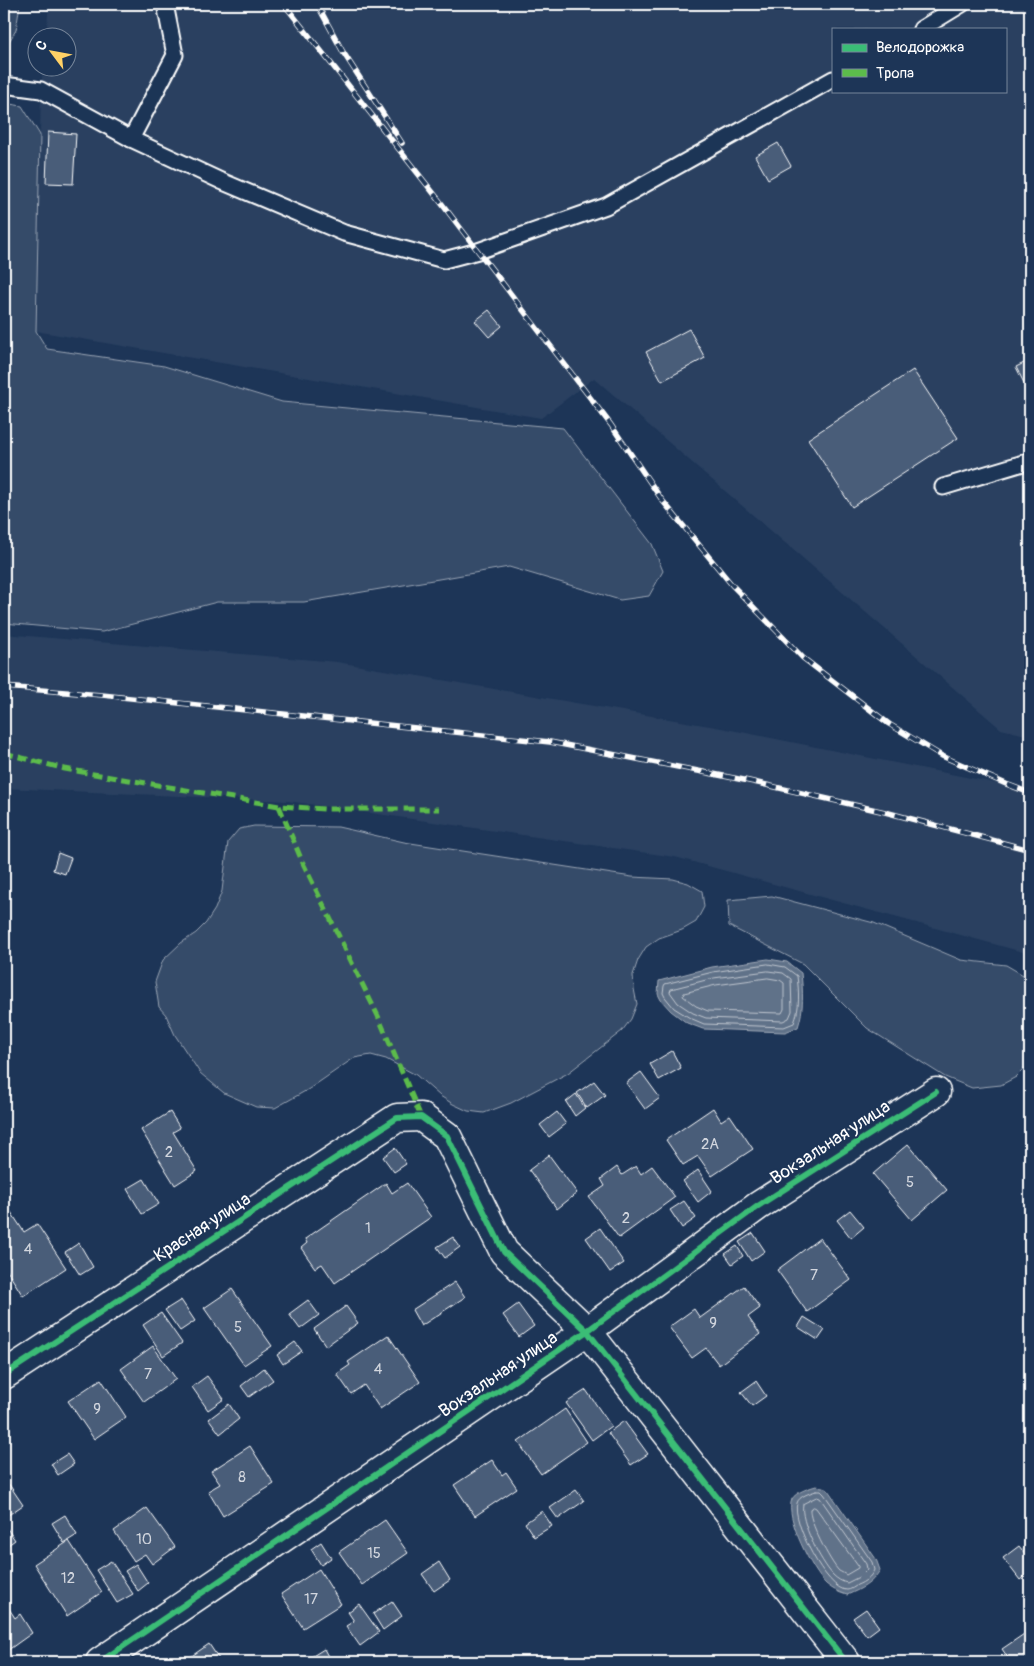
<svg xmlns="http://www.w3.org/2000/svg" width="1034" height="1666" viewBox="0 0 1034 1666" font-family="Pangolin,sans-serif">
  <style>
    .built { fill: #2a4161; fill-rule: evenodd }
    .green { fill: #364b69; stroke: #9aa5b4 }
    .water { fill: #617289; stroke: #a0aab8 }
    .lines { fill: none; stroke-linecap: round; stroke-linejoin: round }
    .shore { stroke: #c0c7d0; stroke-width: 1 }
    .building { fill: #4a5d79; stroke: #fff }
    .service-casing { stroke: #fff; stroke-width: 19 }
    .minor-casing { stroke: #fff; stroke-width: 31 }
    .service { stroke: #1d3557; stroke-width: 15 }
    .minor { stroke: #1d3557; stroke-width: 28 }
    .rail-casing { stroke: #fff; stroke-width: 5.5 }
    .rail { stroke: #1d3557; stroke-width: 4; stroke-dasharray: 11; stroke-linecap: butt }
    .quiet { stroke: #5cbc4b; stroke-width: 5; stroke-dasharray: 10 5; stroke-linecap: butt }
    .cycleway-casing { stroke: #1d3557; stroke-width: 9 }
    .cycleway { stroke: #3abd76; stroke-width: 6 }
    .labels { text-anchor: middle; stroke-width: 4; stroke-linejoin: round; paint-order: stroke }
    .number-label { font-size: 15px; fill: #d2d6de }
    .street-label { font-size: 18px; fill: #fff; stroke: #1d3557 }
  </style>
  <rect width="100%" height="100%" fill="#1d3557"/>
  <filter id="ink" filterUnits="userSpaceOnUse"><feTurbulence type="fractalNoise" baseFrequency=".02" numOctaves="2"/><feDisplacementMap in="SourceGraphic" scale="10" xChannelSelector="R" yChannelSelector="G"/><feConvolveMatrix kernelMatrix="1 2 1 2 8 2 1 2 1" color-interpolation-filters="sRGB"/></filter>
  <g filter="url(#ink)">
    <g class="built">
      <path d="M49 4H1030V736L1001 729 594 378 541 418 36 331 41 90 43 68H68V38L46 37ZM833 29H1005V91H833Z"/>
      <path d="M4 634 337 662 721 728 1030 790V954L675 857 288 801 4 788Z"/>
    </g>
    <g class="green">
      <path d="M4 4H20L16 30 4 50Z"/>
      <path d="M4 103 22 106 40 135 36 331 47 349 164 366 282 402 563 428 652 544 663 571 649 596 620 600 509 567 304 602H217L102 632 4 623Z"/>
      <path d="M254 826 338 827 404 842 632 877 673 879 688 883 702 891 704 907 696 922 682 930 659 938 646 947 638 960 633 975 634 989 637 1004 631 1019 622 1031 568 1073 511 1103 484 1113 468 1111 453 1104 440 1096 416 1075 386 1059 371 1055 354 1058 309 1089 275 1108 256 1107 224 1093 200 1073 175 1035 166 1015 159 1007 155 982 163 960 181 943 196 933 206 923 215 909 222 891 228 842 239 829Z"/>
      <path d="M772 896 874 923 961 960 1006 965 1030 979V1063L1016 1077 1001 1085 972 1088 945 1077 867 1028 803 964 729 926 728 900Z"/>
    </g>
    <g class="water">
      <path d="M768 959 787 962 801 973C803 992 804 1009 798 1027L785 1032 703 1029 687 1023 671 1011 661 1000 658 994 659 981 712 967Z"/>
      <path d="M816 1486 823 1487 828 1490 876 1559 880 1570C872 1584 861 1589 847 1595 839 1593 832 1589 826 1584 813 1572 784 1517 792 1499 796 1492 809 1488 816 1486Z"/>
    </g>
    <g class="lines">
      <g class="shore">
        <path d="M768 964 785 967 797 976C799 992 800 1008 794 1023L784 1027 704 1024 690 1018 674 1008 665 997 663 993 664 986 665 984 713 972Z"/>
        <path d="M768 971 783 973 791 979 792 1011 789 1018 783 1021 706 1018 693 1013 678 1003 670 992 671 989 714 978Z"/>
        <path d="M768 978 780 980 784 983V1009L782 1013 708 1011 696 1006 683 996 684 993 716 985Z"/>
        <path d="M816 1491H821L824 1494 872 1562 874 1570C871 1577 865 1582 857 1585 855 1587 850 1590 847 1590 827 1591 791 1521 797 1503 799 1496 810 1493 816 1491Z"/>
        <path d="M817 1497 820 1498 866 1564 867 1569 859 1577 847 1583C842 1582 837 1579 833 1575 821 1562 799 1521 803 1504Z"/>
        <path d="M814 1507 816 1508 858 1566V1568L846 1575C845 1574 841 1572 839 1571 830 1562 808 1520 810 1509Z"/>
      </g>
    </g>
    <g class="building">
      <path d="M48 132 76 134 73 184 46 183Z"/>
      <path d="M778 143 791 166 768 179 755 156Z"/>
      <path d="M489 310 502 326 489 337 475 321Z"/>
      <path d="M689 329 705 358 662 381 646 352Z"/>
      <path d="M1030 360V395L1016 367Z"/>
      <path d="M913 370 958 438 852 507 808 439Z"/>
      <path d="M58 853 71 858 65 874 53 870Z"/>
      <path d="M672 1051 681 1068 659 1080 650 1064Z"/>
      <path d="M641 1072 660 1098 645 1109 626 1083Z"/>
      <path d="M594 1081 605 1095 587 1108 577 1093Z"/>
      <path d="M576 1094 585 1108 575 1116 566 1102Z"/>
      <path d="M713 1108 721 1121 730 1115 753 1149 712 1176 698 1156 683 1165 666 1140Z"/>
      <path d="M170 1112 180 1128 173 1132 197 1171 175 1185 141 1130Z"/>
      <path d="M557 1112 566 1124 549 1137 540 1125Z"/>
      <path d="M908 1144 947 1190 912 1220 873 1174Z"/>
      <path d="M395 1148 406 1164 394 1172 383 1157Z"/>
      <path d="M549 1155 577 1193 557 1209 529 1170Z"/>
      <path d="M636 1166 641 1174 652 1166 675 1197 619 1238 589 1197 605 1186 601 1179 617 1167 622 1175Z"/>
      <path d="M698 1170 712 1191 698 1202 683 1181Z"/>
      <path d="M144 1179 159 1204 142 1214 127 1189Z"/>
      <path d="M386 1183 392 1193 407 1183 431 1217 335 1283 322 1264 315 1268 301 1248 307 1243 305 1239Z"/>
      <path d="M684 1201 696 1218 682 1228 670 1210Z"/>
      <path d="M7 1206 24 1232 37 1224 66 1268 23 1296 4 1266V1208Z"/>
      <path d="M850 1210 864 1227 851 1238 837 1220Z"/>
      <path d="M600 1228 624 1263 610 1272 586 1238Z"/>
      <path d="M753 1233 765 1251 751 1261 739 1242Z"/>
      <path d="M453 1237 460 1247 445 1258 437 1247Z"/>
      <path d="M820 1238 851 1280 807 1312 777 1270Z"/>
      <path d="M79 1243 93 1267 80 1275 65 1252Z"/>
      <path d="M737 1246 743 1256 732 1264 725 1254Z"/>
      <path d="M455 1282 465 1297 421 1326 412 1310Z"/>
      <path d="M744 1286 760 1308 748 1317 760 1334 719 1365 706 1348 692 1358 669 1327 694 1309 700 1318Z"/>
      <path d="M232 1289 272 1346 244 1365 204 1308Z"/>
      <path d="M181 1300 195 1321 180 1331 165 1310Z"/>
      <path d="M308 1300 319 1315 300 1329 289 1314Z"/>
      <path d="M518 1304 534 1326 519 1337 503 1315Z"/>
      <path d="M346 1306 358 1323 326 1346 314 1329Z"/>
      <path d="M161 1313 182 1343 163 1356 143 1325Z"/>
      <path d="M804 1317 825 1330 818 1340 798 1327Z"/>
      <path d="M388 1335 420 1382 380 1409 364 1385 351 1394 337 1374 350 1365 348 1362Z"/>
      <path d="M295 1342 302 1351 283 1364 277 1355Z"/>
      <path d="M153 1346 176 1379 144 1402 121 1369Z"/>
      <path d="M264 1368 273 1380 249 1397 241 1386Z"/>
      <path d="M207 1376 224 1399 208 1410 192 1387Z"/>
      <path d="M101 1379 126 1417 94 1439 68 1401Z"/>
      <path d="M756 1381 766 1396 752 1406 741 1392Z"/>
      <path d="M586 1390 611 1426 592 1440 566 1403Z"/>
      <path d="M229 1404 239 1419 220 1434 209 1419Z"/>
      <path d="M565 1409 587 1442 541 1474 518 1442Z"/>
      <path d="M624 1421 648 1454 631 1465 608 1433Z"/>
      <path d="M250 1446 274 1484 223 1516 208 1491 220 1484 211 1471Z"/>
      <path d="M67 1454 74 1464 58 1475 51 1464Z"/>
      <path d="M492 1460 502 1475 506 1472 517 1488 475 1516 454 1485Z"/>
      <path d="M4 1477 23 1505 4 1518Z"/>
      <path d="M576 1490 584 1501 558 1519 550 1508Z"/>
      <path d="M147 1508 175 1547 152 1564 145 1554 134 1561 114 1531Z"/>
      <path d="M542 1511 552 1526 534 1537 525 1523Z"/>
      <path d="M65 1515 77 1535 64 1543 52 1523Z"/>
      <path d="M385 1520 408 1553 362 1585 339 1552Z"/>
      <path d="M6 1527 15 1540 4 1548V1529Z"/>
      <path d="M69 1541 102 1592 67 1616 34 1564Z"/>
      <path d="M321 1542 331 1558 321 1565 311 1549Z"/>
      <path d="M1019 1546 1030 1560V1572L1020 1580 1003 1558Z"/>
      <path d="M111 1561 133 1594 117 1603 96 1570Z"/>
      <path d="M439 1562 450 1580 434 1591 422 1574Z"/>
      <path d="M136 1564 148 1583 138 1591 125 1571Z"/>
      <path d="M319 1569 341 1604 303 1628 281 1594Z"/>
      <path d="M4 1601 15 1618 20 1614 32 1633 4 1653Z"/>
      <path d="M392 1601 402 1616 383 1630 373 1614Z"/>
      <path d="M359 1604 379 1632 360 1646 346 1626 354 1621 348 1612Z"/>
      <path d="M866 1609 879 1627 867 1636 853 1618Z"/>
      <path d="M1030 1630V1662H1011L1002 1649Z"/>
      <path d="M209 1644 221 1662H183Z"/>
      <path d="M324 1649 331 1662H303Z"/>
    </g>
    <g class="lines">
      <g class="service-casing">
        <g id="service">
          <path d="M921 29 962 4"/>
          <path d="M4 85 41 90 131 139 221 181 344 233 444 260 478 251 606 206 833 79"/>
          <path d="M131 139 175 55 165 4"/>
          <path d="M943 487 1030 461"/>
        </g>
      </g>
      <g class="minor-casing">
        <g id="minor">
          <path d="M4 1375 397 1118 421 1117 447 1136 504 1252 587 1331 846 1662"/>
          <path d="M100 1662 587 1331 758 1206 936 1092"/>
        </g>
      </g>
      <use href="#service" class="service"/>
      <use href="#minor" class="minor"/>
      <g class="rail-casing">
        <g id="rail">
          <path d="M284 4 439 200 611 425 662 500 732 585 803 658 889 724 942 756 1006 784 1030 793"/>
          <path d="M317 4 343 52 402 143"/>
          <path d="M4 687 102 695 550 742 749 781 885 812 1030 850"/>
        </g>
      </g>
      <use href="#rail" class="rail"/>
      <g class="quiet">
        <path d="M4 753 65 769 279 806 324 809H439"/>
        <path d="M279 806 302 861 378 1016 421 1117H417"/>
      </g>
      <g class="cycleway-casing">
        <g id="cycleway">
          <path d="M4 1375 397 1118 421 1117 447 1136 504 1252 587 1331 846 1662"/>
          <path d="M100 1662 587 1331 758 1206 936 1092"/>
        </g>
      </g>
      <use href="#cycleway" class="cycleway"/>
    </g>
  </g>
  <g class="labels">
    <g class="number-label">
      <text x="710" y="1149">2А</text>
      <text x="169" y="1157">2</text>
      <text x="910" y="1187">5</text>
      <text x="626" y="1223">2</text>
      <text x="368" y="1233">1</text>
      <text x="28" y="1254">4</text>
      <text x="814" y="1280">7</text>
      <text x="713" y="1328">9</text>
      <text x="238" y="1332">5</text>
      <text x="378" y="1374">4</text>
      <text x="148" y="1379">7</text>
      <text x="97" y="1414">9</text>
      <text x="242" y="1482">8</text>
      <text x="144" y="1544">10</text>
      <text x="374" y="1558">15</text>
      <text x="68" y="1583">12</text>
      <text x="311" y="1604">17</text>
    </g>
    <g class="street-label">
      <text transform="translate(830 1142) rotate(-33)" y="6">Вокзальная улица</text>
      <text transform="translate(202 1227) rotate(-33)" y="6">Красная улица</text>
      <text transform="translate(498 1374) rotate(-34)" y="6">Вокзальная улица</text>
    </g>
  </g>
  <rect width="1034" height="1666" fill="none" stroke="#1d3557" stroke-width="20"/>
  <rect x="10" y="10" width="1014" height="1646" fill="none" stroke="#fff" stroke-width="2" filter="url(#ink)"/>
  <rect x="832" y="28" width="175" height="65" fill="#1d3557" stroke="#77869a"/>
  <rect x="842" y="44" width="25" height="8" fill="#3abd76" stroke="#77869a"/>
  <text x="876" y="52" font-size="15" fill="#ffffff">Велодорожка</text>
  <rect x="842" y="69" width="25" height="8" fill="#5cbc4b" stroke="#77869a"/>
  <text x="876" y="78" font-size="15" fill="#ffffff">Тропа</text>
  <g transform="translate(52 52) rotate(302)"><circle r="24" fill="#1d3557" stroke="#77869a"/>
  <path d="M0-4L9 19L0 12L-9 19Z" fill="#ffd166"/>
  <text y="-8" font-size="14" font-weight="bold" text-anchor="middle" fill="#ffffff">С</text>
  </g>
</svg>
